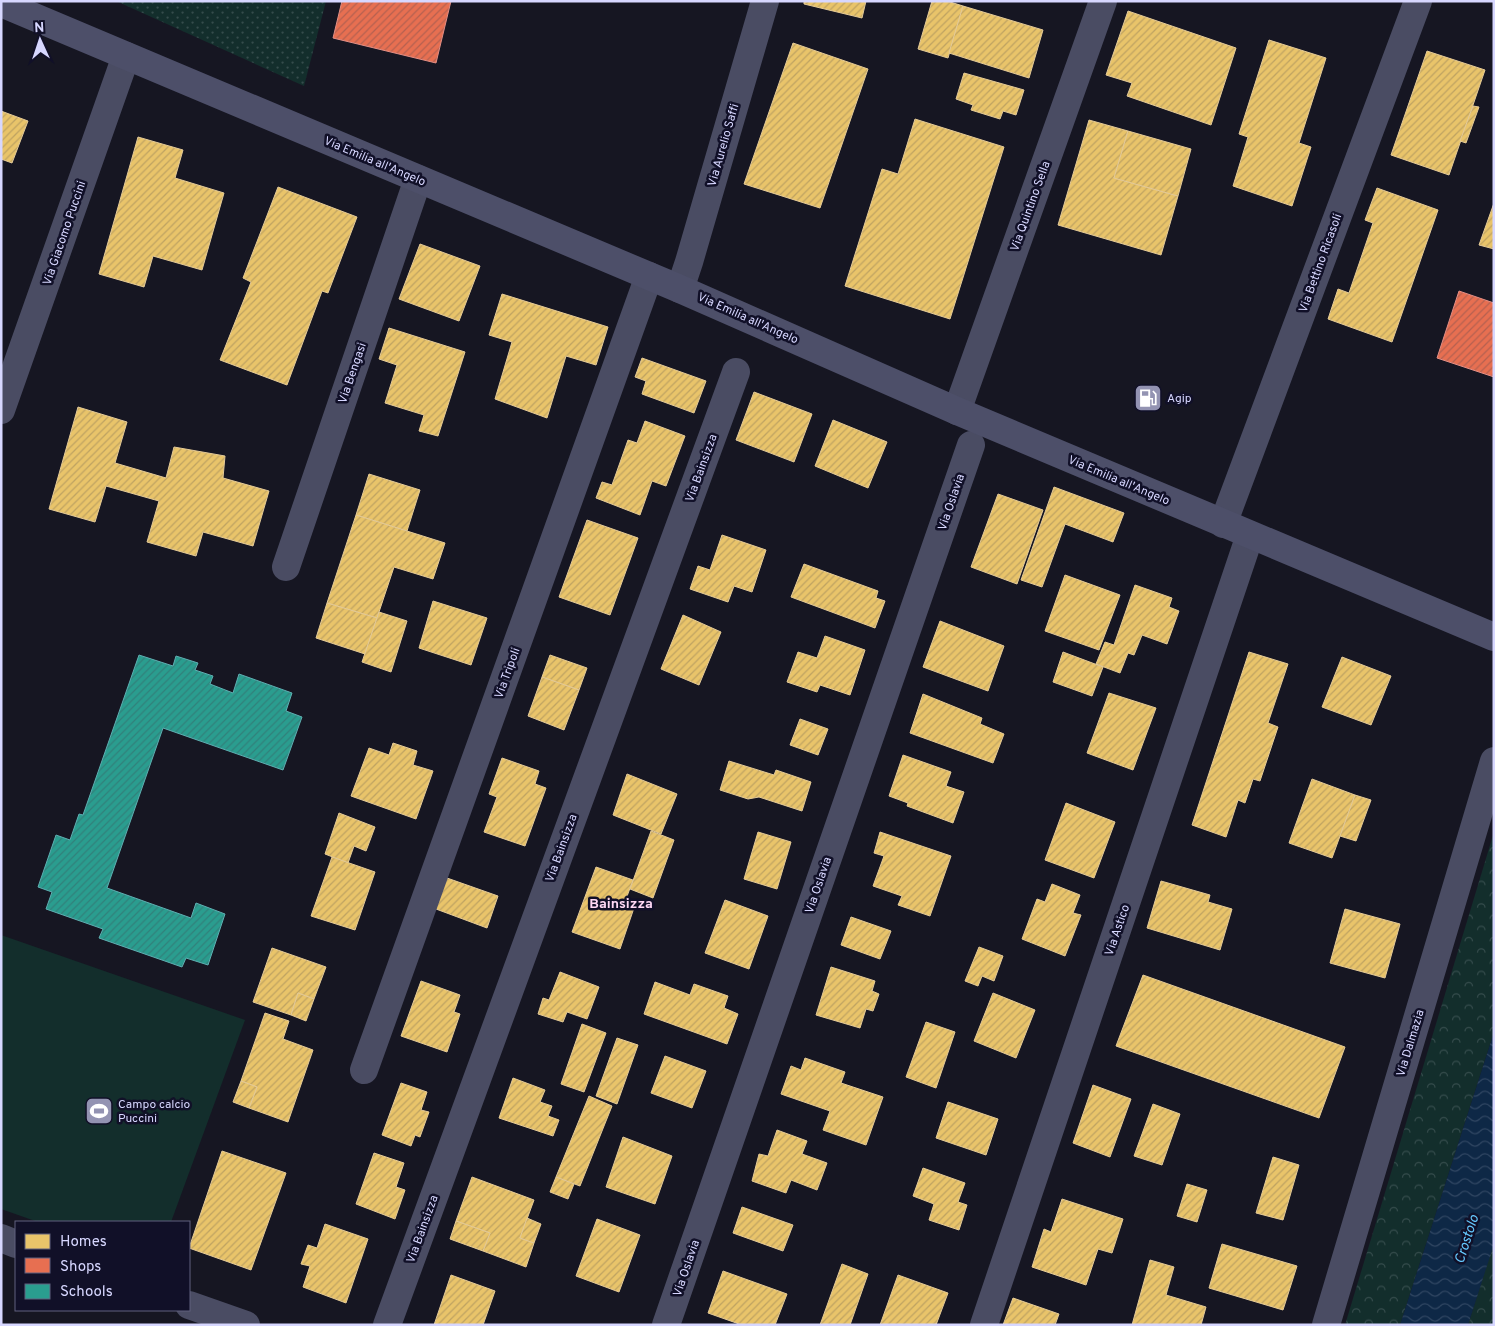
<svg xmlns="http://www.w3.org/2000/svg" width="1495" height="1326" viewBox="0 0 1495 1326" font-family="Overpass,sans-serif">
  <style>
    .grass { fill: #132e2c }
    .forest { fill: url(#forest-crowns) }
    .park { fill: url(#park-dots) }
    .water { fill: url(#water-waves) }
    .homes { fill: url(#homes-hatch); stroke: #e4ca97 }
    .shops { fill: url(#shops-hatch); stroke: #e28e85 }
    .schools { fill: url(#schools-hatch); stroke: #5eaeb1 }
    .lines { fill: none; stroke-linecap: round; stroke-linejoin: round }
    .minor { stroke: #4a4c63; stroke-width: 28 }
    .tertiary { stroke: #4a4c63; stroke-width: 28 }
    .secondary { stroke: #4d4f69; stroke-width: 28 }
    .labels { text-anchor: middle; stroke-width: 5; stroke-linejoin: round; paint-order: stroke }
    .street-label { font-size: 12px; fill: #d7d7ff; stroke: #111028 }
    .poi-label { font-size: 12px; fill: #d7d7ff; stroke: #111028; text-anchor: start }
    .neighbourhood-label { font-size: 14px; font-weight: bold; fill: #ffd9f5; stroke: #111028 }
    .water-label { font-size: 14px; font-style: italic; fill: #65c8fe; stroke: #111028 }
  </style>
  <defs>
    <pattern id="forest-crowns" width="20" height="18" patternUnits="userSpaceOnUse" patternTransform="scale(1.25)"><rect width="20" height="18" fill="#132e2c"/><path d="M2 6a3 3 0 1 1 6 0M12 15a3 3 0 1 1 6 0" fill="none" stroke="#354c4c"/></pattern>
    <pattern id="park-dots" width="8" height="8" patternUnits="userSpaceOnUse" patternTransform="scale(1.25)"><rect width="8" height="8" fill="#132e2c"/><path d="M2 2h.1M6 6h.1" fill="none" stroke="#354c4c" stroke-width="1.8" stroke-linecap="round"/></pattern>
    <pattern id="water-waves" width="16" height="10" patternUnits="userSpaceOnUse" patternTransform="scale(1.25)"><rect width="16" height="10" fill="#0e2846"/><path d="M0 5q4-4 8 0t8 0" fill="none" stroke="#304662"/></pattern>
    <pattern id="homes-hatch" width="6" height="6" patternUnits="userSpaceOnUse" patternTransform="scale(1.25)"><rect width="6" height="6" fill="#e9c46a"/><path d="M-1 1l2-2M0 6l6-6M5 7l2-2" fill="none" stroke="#bfa362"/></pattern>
    <pattern id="shops-hatch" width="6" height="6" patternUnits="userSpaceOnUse" patternTransform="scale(1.25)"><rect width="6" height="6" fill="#e76f51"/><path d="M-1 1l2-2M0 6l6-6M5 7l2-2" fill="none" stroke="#b56150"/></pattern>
    <pattern id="schools-hatch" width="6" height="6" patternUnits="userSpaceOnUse" patternTransform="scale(1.25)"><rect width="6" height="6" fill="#2a9d8f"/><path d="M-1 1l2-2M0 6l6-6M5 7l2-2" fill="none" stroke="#31817b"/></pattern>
  </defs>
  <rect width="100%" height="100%" fill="#161622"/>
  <path class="grass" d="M1 935 245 1020 171 1222H38L1 1209Z"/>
  <g class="forest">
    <path d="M1494 832V1032L1400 1325H1345Z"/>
    <path d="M1494 1242V1325H1468Z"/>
  </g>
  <path class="park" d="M116 1H326L304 86Z"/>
  <path class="water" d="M1494 1032V1244L1468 1325H1400Z"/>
  <g class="homes">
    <path d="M804 1H866L862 18 804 4Z"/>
    <path d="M932 1H947L963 6 948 58 918 49Z"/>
    <path d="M963 6 1043 30 1029 78 949 53Z"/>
    <path d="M1128 11 1236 48 1211 125 1127 96 1132 83 1106 75Z"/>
    <path d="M1269 40 1326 58 1299 143 1311 147 1292 206 1233 186 1248 137 1239 134Z"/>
    <path d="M793 43 868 69 820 208 744 184Z"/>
    <path d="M1427 51 1485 70 1449 175 1391 155Z"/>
    <path d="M964 73 1024 90 1016 115 1003 111 1000 119 971 110 973 105 956 99Z"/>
    <path d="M1473 106 1479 107 1466 143 1460 141Z"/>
    <path d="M1 111 28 121 12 163 1 159Z"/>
    <path d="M915 119 1004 147 950 319 845 286 882 169 898 174Z"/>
    <path d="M1089 120 1128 131 1114 178 1178 196 1161 255 1058 225Z"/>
    <path d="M1128 131 1191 149 1178 196 1114 178Z"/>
    <path d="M138 137 183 150 175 178 224 193 202 270 153 256 144 287 99 274Z"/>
    <path d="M278 187 357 217 328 293 322 291 287 385 220 360 251 282 243 278Z"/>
    <path d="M1377 188 1438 210 1392 342 1328 319 1338 289 1349 293 1373 223 1365 220Z"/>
    <path d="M1494 203V249L1479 245Z"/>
    <path d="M420 244 480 266 459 321 399 299Z"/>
    <path d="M502 294 608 327 596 365 566 356 547 418 495 399 512 342 489 335Z"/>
    <path d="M389 328 465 352 438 436 419 431 424 415 385 403 397 365 379 359Z"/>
    <path d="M642 358 706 381 694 413 642 394 646 381 635 377Z"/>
    <path d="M754 392 812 414 794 462 736 440Z"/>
    <path d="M78 407 127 422 115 463 166 478 174 447 225 456 223 478 269 491 253 546 203 532 196 556 147 542 159 501 106 486 95 522 49 509Z"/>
    <path d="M833 420 887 442 868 488 815 466Z"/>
    <path d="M645 421 685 436 666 486 652 481 640 515 596 498 602 482 612 485 628 440 637 443Z"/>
    <path d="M369 474 420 490 407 531 356 515Z"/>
    <path d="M1054 487 1124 513 1113 542 1065 524 1042 587 1021 580Z"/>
    <path d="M998 494 1043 510 1017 584 971 567Z"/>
    <path d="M356 515 445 543 433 579 394 567 377 618 327 603Z"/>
    <path d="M587 520 638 538 610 615 559 597Z"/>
    <path d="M722 535 766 550 752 592 734 586 728 602 690 589 698 566 710 570Z"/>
    <path d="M804 564 878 591 876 598 885 601 875 628 791 597Z"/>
    <path d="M1065 575 1120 595 1099 650 1045 631Z"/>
    <path d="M1135 585 1172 598 1169 607 1179 611 1167 644 1142 635 1134 655 1128 653 1120 673 1096 664 1105 642 1114 645Z"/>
    <path d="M433 601 487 618 471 665 419 648Z"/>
    <path d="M327 603 377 618 365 654 316 638Z"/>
    <path d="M379 612 407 621 391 672 362 662Z"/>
    <path d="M683 615 721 632 699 685 661 669Z"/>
    <path d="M940 621 1004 646 988 691 923 667Z"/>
    <path d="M825 636 865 650 850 695 820 685 817 692 787 682 798 652 817 658Z"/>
    <path d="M1063 652 1103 667 1092 696 1053 682Z"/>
    <path d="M1249 652 1288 664 1268 723 1278 727 1260 781 1253 779 1245 803 1238 800 1226 837 1192 825Z"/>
    <path d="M550 655 587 668 579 690 542 677Z"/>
    <path d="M1342 657 1391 676 1371 725 1322 707Z"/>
    <path d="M542 677 579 690 564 730 528 716Z"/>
    <path d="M1109 693 1156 708 1133 770 1087 753Z"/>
    <path d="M923 694 982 718 980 724 1004 734 993 763 910 733Z"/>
    <path d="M800 719 828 729 818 755 790 745Z"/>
    <path d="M393 743 417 751 413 765 433 771 416 819 351 796 369 748 389 755Z"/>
    <path d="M903 755 951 772 946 786 964 792 953 823 907 806 908 803 889 796Z"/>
    <path d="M502 758 539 771 535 784 546 788 525 846 484 832 497 797 489 794Z"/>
    <path d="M729 761 774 775 776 770 811 782 802 811 759 797 748 799 720 790Z"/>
    <path d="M627 774 677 794 661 834 613 815Z"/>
    <path d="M1312 779 1355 795 1332 858 1289 843Z"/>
    <path d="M1355 795 1371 800 1356 841 1340 836Z"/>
    <path d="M1066 803 1115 822 1094 878 1045 860Z"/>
    <path d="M339 813 375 827 366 851 354 846 348 863 325 854Z"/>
    <path d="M651 831 674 840 653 898 630 889Z"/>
    <path d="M758 832 791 842 777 889 744 879Z"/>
    <path d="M880 832 951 856 930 916 898 905 902 896 873 886 884 856 874 853Z"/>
    <path d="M332 857 375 872 355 930 311 916Z"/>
    <path d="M596 867 633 880 626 899 636 902 620 949 572 932Z"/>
    <path d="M447 878 498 896 487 928 436 909Z"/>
    <path d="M1161 881 1210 895 1208 902 1232 909 1220 950 1147 928Z"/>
    <path d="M1052 884 1080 895 1073 913 1081 915 1065 956 1022 939 1037 899 1045 902Z"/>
    <path d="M725 900 768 916 749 969 705 953Z"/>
    <path d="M1345 909 1400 924 1385 978 1330 963Z"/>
    <path d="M851 917 891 931 880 959 841 945Z"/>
    <path d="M979 947 1003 956 994 981 982 976 978 986 965 981Z"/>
    <path d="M272 948 326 967 314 999 298 993 291 1015 253 1002Z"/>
    <path d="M831 967 875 981 872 991 879 994 873 1011 866 1009 860 1028 816 1015Z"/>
    <path d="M560 972 599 987 587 1019 567 1012 563 1022 538 1014 543 998 549 1000Z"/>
    <path d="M1143 975 1345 1047 1319 1118 1116 1046Z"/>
    <path d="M421 981 460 995 454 1012 460 1014 447 1052 401 1036Z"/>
    <path d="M655 982 690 995 694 984 728 996 724 1008 738 1014 727 1044 644 1014Z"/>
    <path d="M298 993 314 999 306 1021 291 1015Z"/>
    <path d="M993 993 1035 1010 1016 1058 974 1041Z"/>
    <path d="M265 1013 289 1021 283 1039 313 1050 288 1122 249 1108 257 1087 241 1081Z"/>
    <path d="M926 1022 955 1032 936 1088 906 1077Z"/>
    <path d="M582 1024 606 1033 584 1092 561 1084Z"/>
    <path d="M617 1038 638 1045 617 1104 596 1096Z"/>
    <path d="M665 1056 706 1071 692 1108 651 1093Z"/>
    <path d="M805 1058 845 1072 841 1083 883 1097 866 1145 823 1130 830 1111 781 1094 791 1066 801 1070Z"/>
    <path d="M513 1078 545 1090 540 1102 552 1106 548 1116 559 1120 553 1136 499 1118Z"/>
    <path d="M241 1081 257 1087 249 1108 233 1102Z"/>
    <path d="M401 1083 427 1092 421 1110 429 1112 420 1137 415 1135 411 1146 382 1135Z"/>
    <path d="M1093 1085 1131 1099 1110 1157 1073 1143Z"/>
    <path d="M589 1096 612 1106 580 1186 556 1177Z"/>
    <path d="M948 1102 998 1119 986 1155 936 1138Z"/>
    <path d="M1153 1104 1180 1114 1162 1165 1134 1156Z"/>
    <path d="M777 1130 807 1141 802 1154 827 1163 817 1190 791 1180 786 1193 752 1181 759 1154 768 1156Z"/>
    <path d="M623 1137 672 1156 655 1204 606 1187Z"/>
    <path d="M222 1151 286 1173 251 1270 189 1248Z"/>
    <path d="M374 1153 404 1163 396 1187 405 1190 395 1219 356 1204Z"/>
    <path d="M1273 1157 1299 1165 1283 1220 1256 1213Z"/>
    <path d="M923 1168 965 1183 958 1202 967 1205 959 1230 929 1220 934 1204 913 1196Z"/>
    <path d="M472 1177 534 1200 520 1238 534 1243 526 1267 483 1251 490 1233 456 1221Z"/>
    <path d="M556 1177 574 1184 568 1199 550 1192Z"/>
    <path d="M1187 1184 1207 1190 1197 1222 1177 1216Z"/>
    <path d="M1062 1199 1123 1219 1112 1253 1098 1249 1086 1285 1032 1267 1044 1229 1051 1232Z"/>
    <path d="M742 1207 793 1225 783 1251 733 1233Z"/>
    <path d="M527 1218 541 1224 534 1243 520 1238Z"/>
    <path d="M597 1219 640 1235 619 1292 576 1276Z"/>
    <path d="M456 1221 490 1233 483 1251 450 1239Z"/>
    <path d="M325 1224 368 1239 346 1303 303 1287 310 1266 301 1264 308 1245 317 1248Z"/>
    <path d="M1222 1244 1297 1266 1283 1310 1209 1288Z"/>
    <path d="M1150 1260 1174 1267 1166 1295 1206 1307 1201 1325H1132Z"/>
    <path d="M842 1264 868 1274 850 1325H820Z"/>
    <path d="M723 1271 787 1294 775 1325H742L708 1313Z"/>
    <path d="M451 1275 495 1291 483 1325H434Z"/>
    <path d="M898 1275 948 1293 936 1325H880Z"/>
    <path d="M1013 1298 1059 1314 1055 1325H1003Z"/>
  </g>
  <g class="shops">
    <path d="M342 1H451L436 63 333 38Z"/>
    <path d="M1459 291 1494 303V377L1437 358Z"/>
  </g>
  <path class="schools" d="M139 655 173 666 176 656 198 663 195 670 213 676 210 684 233 693 239 674 292 693 286 711 302 717 283 770 163 728 107 888 191 918 196 903 225 914 208 965 186 958 182 967 99 938 103 929 46 909 52 892 38 887 56 835 70 840 79 814 83 815Z"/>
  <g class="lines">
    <g class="minor">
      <path d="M680 289 689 262 765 1"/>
      <path d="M1 410 126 56"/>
      <path d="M957 411 1103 1"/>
      <path d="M1223 524 1418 1"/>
      <path d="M286 567 418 179"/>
      <path d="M364 1070 649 276"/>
      <path d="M1 1238 16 1244"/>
      <path d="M189 1305 246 1325"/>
      <path d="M387 1325 736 372"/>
      <path d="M666 1325 971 445"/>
      <path d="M984 1325 1250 535"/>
    </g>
    <path class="tertiary" d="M1326 1325 1494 761"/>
    <path class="secondary" d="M1 3 680 289 957 411 1494 637"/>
  </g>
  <defs>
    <g id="fuel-square" transform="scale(1.4375)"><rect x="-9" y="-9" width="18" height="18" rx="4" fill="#9393b2" stroke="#111028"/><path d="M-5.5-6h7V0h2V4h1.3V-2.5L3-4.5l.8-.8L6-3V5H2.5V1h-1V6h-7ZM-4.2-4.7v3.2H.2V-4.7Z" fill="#fff"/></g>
    <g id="stadium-square" transform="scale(1.4375)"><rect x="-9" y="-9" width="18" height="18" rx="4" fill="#9393b2" stroke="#111028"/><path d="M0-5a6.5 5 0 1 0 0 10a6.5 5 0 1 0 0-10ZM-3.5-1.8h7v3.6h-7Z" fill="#fff"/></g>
  </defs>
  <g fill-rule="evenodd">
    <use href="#fuel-square" x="1148" y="398"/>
    <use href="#stadium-square" x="99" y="1111"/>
  </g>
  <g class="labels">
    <g class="street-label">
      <text transform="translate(723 145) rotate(-74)" y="4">Via Aurelio Saffi</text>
      <text transform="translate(375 161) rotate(23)" y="4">Via Emilia all'Angelo</text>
      <text transform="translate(1030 206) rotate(-70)" y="4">Via Quintino Sella</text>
      <text transform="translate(64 233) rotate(-71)" y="4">Via Giacomo Puccini</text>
      <text transform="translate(1320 263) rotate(-70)" y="4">Via Bettino Ricasoli</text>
      <text transform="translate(748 318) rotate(24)" y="4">Via Emilia all'Angelo</text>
      <text transform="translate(352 373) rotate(-71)" y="4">Via Bengasi</text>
      <text transform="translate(701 468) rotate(-70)" y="4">Via Bainsizza</text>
      <text transform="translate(1119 480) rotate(23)" y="4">Via Emilia all'Angelo</text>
      <text transform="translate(951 502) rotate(-71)" y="4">Via Oslavia</text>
      <text transform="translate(507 673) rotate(-70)" y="4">Via Tripoli</text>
      <text transform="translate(561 848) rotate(-70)" y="4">Via Bainsizza</text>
      <text transform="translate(818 885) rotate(-71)" y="4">Via Oslavia</text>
      <text transform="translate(1117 930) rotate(-71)" y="4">Via Astico</text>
      <text transform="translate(1410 1043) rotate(-73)" y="4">Via Dalmazia</text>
      <text transform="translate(422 1229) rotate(-70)" y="4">Via Bainsizza</text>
      <text transform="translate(686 1268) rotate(-71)" y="4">Via Oslavia</text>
    </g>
    <g class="poi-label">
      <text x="1167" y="402">Agip</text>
      <text x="118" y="1108">Campo calcio<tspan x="118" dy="14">Puccini</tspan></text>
    </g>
    <g class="neighbourhood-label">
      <text x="621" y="908">Bainsizza</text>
    </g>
    <g class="water-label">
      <text transform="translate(1466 1239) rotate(-72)" y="5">Crostolo</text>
    </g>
  </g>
  <rect width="1495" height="1326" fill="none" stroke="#d7d7ff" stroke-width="5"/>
  <rect x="15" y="1221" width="175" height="90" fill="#111028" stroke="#60607e"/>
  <rect x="25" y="1234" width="25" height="15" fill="#e9c46a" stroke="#60607e"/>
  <text x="60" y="1246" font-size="15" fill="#d7d7ff">Homes</text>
  <rect x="25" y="1258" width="25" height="15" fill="#e76f51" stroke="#60607e"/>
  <text x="60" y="1271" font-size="15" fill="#d7d7ff">Shops</text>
  <rect x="25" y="1284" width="25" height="15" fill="#2a9d8f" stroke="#60607e"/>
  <text x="60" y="1296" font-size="15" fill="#d7d7ff">Schools</text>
  <g transform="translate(40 40) rotate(357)" stroke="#111028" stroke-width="4" paint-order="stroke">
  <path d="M0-4L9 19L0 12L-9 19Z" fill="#d7d7ff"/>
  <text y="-8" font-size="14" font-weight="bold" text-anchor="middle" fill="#d7d7ff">N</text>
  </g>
</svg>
